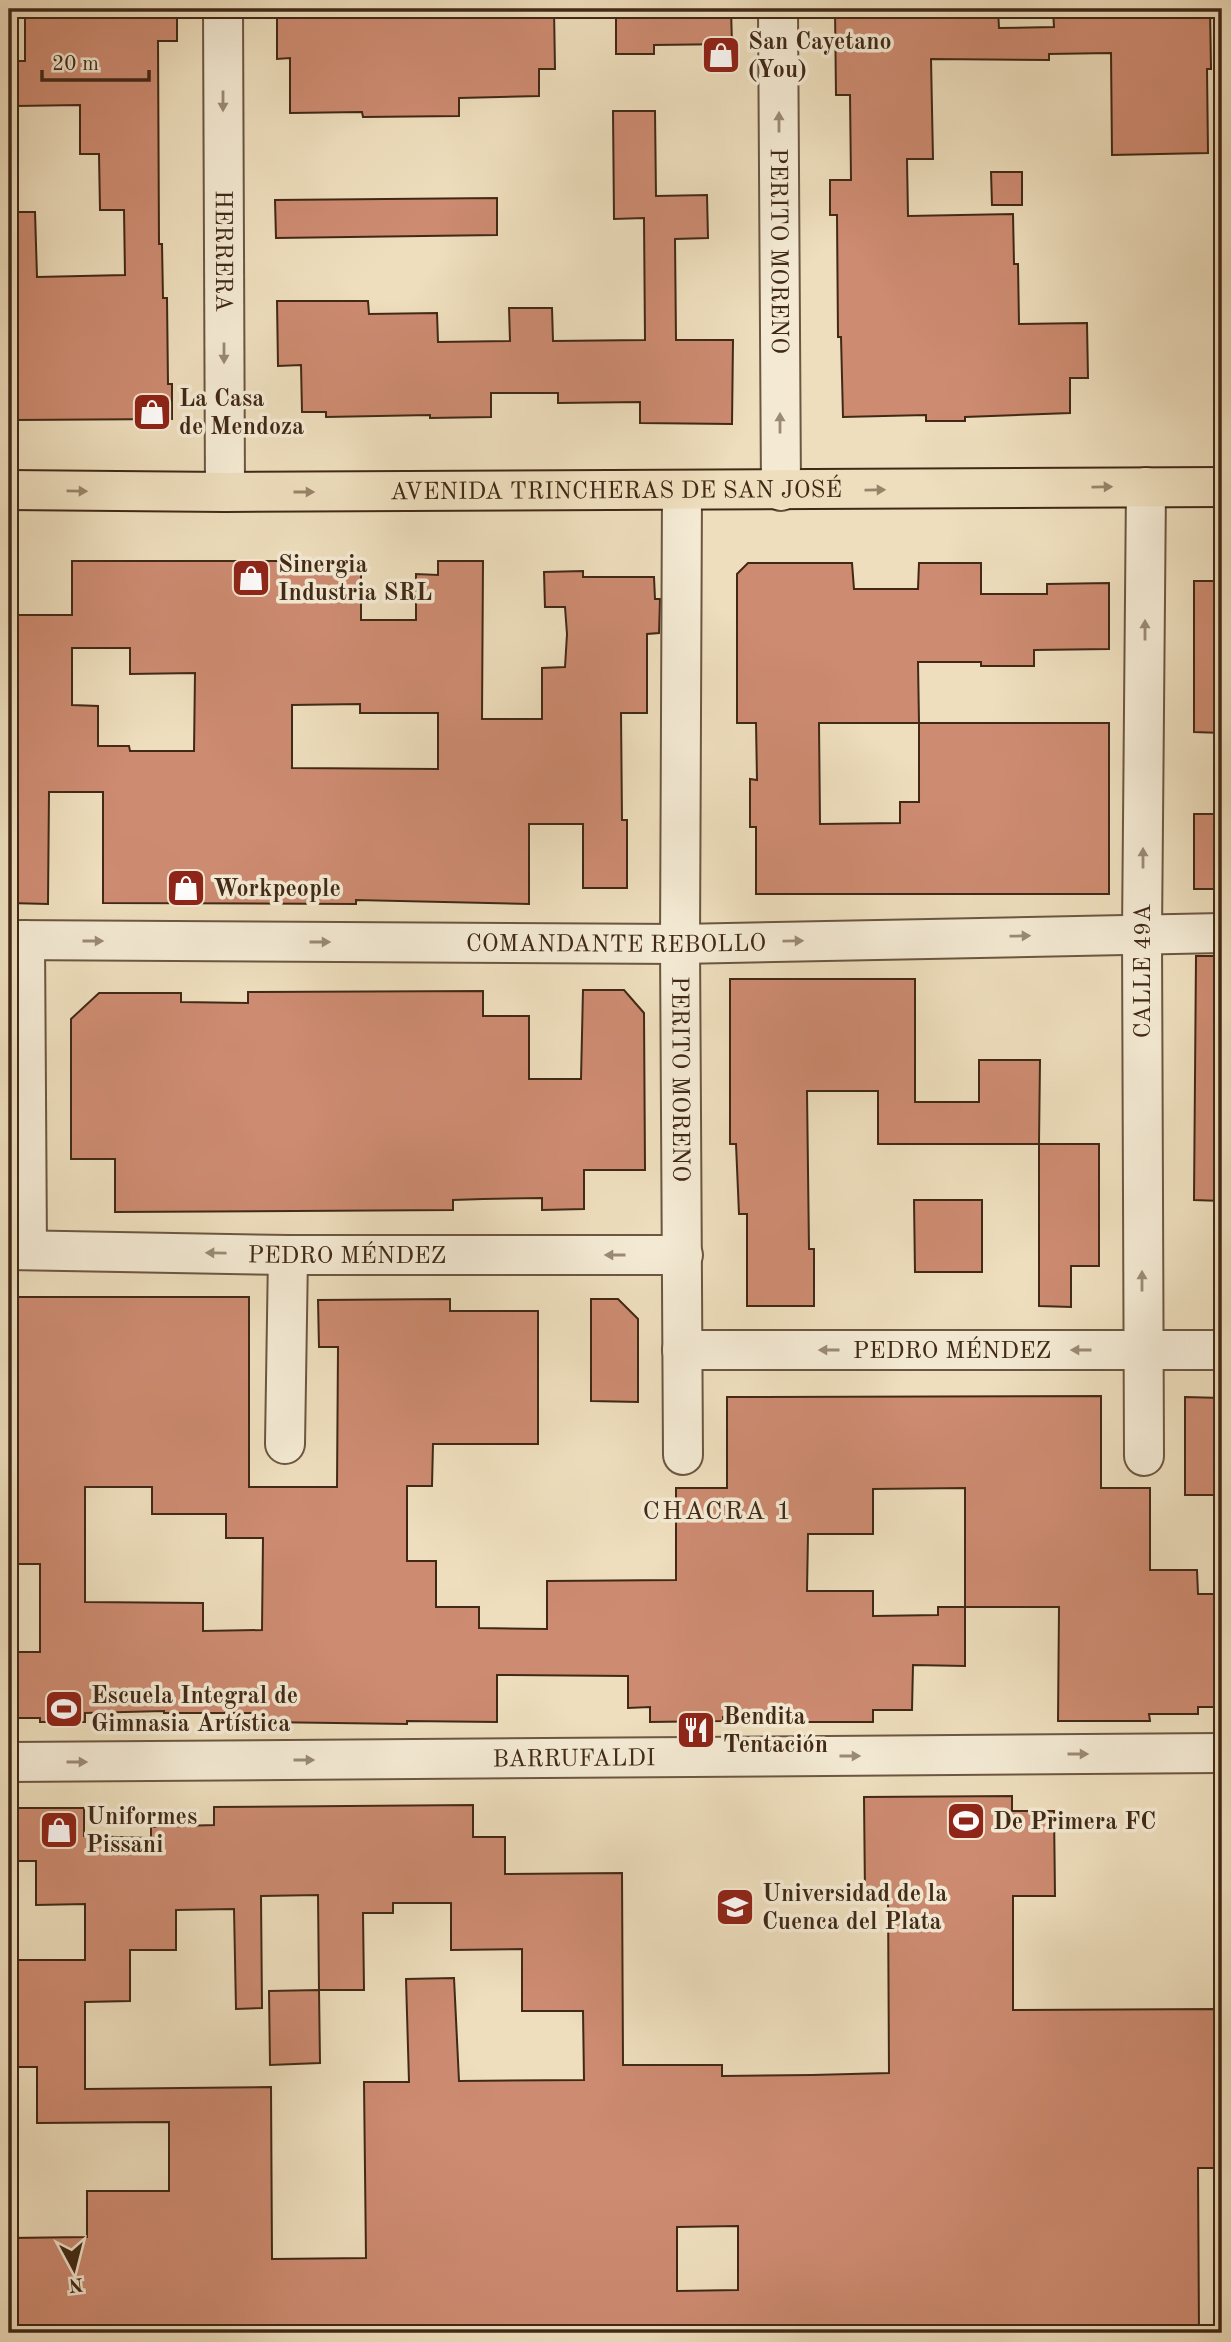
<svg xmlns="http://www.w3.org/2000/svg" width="1231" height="2342" viewBox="0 0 1231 2342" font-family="'Old Standard TT',serif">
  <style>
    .building { fill: #cd8b71; stroke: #412916; stroke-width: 2; fill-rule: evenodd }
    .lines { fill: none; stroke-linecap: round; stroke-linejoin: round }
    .minor-casing { stroke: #6c5640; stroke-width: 42 }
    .major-casing { stroke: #412916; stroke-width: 42 }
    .minor { stroke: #f4ead4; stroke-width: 38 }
    .major { stroke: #eedebd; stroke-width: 38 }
    .oneway { fill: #9a8a75 }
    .oneway2 { fill: #98846a }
    .labels { text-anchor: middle; stroke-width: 7; stroke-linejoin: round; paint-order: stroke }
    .poi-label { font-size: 24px; font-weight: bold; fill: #412916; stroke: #f4ead4; text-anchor: start }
    .street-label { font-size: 24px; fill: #412916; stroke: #f4ead4 }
    .neighbourhood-label { font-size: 26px; letter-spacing: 2px; fill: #412916; stroke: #f4ead4 }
  </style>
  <rect width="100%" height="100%" fill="#eedebd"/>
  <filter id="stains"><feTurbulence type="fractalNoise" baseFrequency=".00286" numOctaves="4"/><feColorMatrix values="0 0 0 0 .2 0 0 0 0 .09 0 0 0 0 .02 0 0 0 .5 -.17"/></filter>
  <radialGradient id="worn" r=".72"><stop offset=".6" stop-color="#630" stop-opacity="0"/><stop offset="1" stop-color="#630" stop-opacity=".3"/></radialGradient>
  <g class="building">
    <path d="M25 9 177 10V41H158L159 244H162L163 298H167L168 384H172V419L14 420 12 318H9V212H35L37 277 125 275 124 210H100L99 154H80V105L16 106 15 61H25Z"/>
    <path d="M277 9H554L555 69H539V96L459 98V116L363 117 362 112 290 113V58L277 59Z"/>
    <path d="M616 9H731L732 44 654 45V54H616Z"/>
    <path d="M835 9H998L999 28 1054 27 1053 9H1210L1211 69H1207L1208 153 1112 155 1111 53 1049 54V60L931 59 933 159H907L908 216 1013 214 1014 264H1018L1019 324 1087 323 1088 378H1070V413L965 417V421H926V415L843 417 841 337H838L837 215H830V180H851L850 95H836Z"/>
    <path d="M613 111H655L656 196 707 195 708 238 675 239 676 340H733L732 424 640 423V402L558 403V393H491V417L430 418V415L326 417V412H302L301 365 278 366 277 301H368L369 314 437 313 438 342 510 341 509 308H552L553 341 645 340 644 218 614 219Z"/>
    <path d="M991 172H1022V205H992Z"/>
    <path d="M497 198V235L276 238 275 200Z"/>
    <path d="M72 561H361V620H416V574L438 575V561H483L482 719H542V668L565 667 567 634 565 607H545L544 572 583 571V577H654L655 599H660L659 633 647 634V713H621L622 820H627V888H583V824H529V904L356 900V904L103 903V792H49L48 904 9 903V615H72ZM72 648H130V674L195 673 194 751H130L129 746H98V706L72 705ZM360 704V713H438V769L292 768V705Z"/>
    <path d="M748 563H852L854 589H918L919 563H981V594H1047V584L1109 583V649L1034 650V666H981V662H918L919 723H1109V894H756V827H750V779L757 780 756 723H737V574ZM819 723H919V802H900V823L820 824Z"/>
    <path d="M1194 581H1222V733L1194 732Z"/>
    <rect x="1194" y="814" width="28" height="75"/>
    <path d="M1196 956H1222V1201L1194 1200Z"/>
    <path d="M730 979H915V1102H979V1060H1040L1039 1144H878V1091H807L809 1249H814V1306H747V1214H739L736 1144H730Z"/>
    <path d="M583 990H624L644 1013 645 1170H584V1209L542 1210V1198L483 1199 453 1200V1210L115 1212V1159H71V1019L99 993H181V1002L248 1003V992L483 991V1016H529V1079H581Z"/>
    <path d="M1039 1144H1099V1266H1071V1307L1039 1306Z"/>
    <path d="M914 1200H982V1272H915Z"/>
    <path d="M9 1297H249V1487H337L338 1347H319L318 1300 450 1299V1311H538V1444H433L432 1486H407V1561H436V1607H479V1628L547 1629V1581L676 1580V1488H727V1397L1101 1396V1488H1150V1570H1197L1198 1594H1222V1707H1198V1714H1149L1150 1721H1058L1059 1607H965V1666L913 1665 912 1710H873V1722H781V1718L723 1717V1721L650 1722V1707L628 1708V1676L497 1675V1722L407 1721V1724L263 1722V1713H164V1711L85 1713V1722H40V1718H9V1652H40V1564H9ZM85 1487H152V1514H226V1538H263L262 1630 203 1631V1603L85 1602ZM965 1488V1607H938V1615L873 1616V1591H807L808 1534H873V1489Z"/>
    <path d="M591 1299H618L638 1319V1402L591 1401Z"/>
    <path d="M1185 1397 1222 1398V1495H1185Z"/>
    <path d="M1012 1796V1811H1054L1055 1896H1013V2010L1222 2009V2168H1198L1199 2333H9V2238L87 2237V2191H169V2122L37 2123V2067H9V1960H85V1904L36 1905V1861H9V1808H84V1836L151 1838V1827L214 1825V1807L473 1805V1837H505V1874L622 1873 623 2065H722V2076L812 2075 889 2073 888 1894H865L864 1797ZM318 1895 319 1990H364L363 1913H393V1903H451V1950L522 1949V2011H583L584 2080 459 2081 454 1978 406 1979 409 2082H364L366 2258 272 2259 271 2087 85 2089V2002L130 2001V1950H176V1910L234 1909 236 2009 262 2008 261 1896ZM738 2226V2290L677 2291V2227Z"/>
    <path d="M319 1990 320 2063 270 2065 269 1991Z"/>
  </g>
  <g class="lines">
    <g class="minor-casing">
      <g id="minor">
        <path id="s1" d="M223 9 225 492"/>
        <path id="s2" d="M778 9 781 491"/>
        <path id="s3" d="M682 491 680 944 683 1455"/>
        <path id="s4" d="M9 940 680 944 1222 933"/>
        <path d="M25 940 27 1250"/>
        <path id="s5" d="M9 1250 288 1255H683"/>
        <path id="s6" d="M682 1350H1222"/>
        <path d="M285 1444 288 1255"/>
        <path d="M1144 1456 1142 934 1146 487"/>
        <path id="s7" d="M9 1762 1222 1753"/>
      </g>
    </g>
    <g class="major-casing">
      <g id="major">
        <path id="s8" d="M9 490 225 492 1222 487"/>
      </g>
    </g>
    <use href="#minor" class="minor"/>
    <use href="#major" class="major"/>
  </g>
  <defs><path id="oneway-solid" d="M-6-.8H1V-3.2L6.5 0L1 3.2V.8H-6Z" transform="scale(1.75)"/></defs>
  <g class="oneway">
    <use href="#oneway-solid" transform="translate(223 101) rotate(90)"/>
    <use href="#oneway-solid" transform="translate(779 122) rotate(-90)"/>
    <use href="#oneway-solid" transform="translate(224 353) rotate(90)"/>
    <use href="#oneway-solid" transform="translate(780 423) rotate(-90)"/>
    <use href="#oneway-solid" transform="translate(1145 630) rotate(-90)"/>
    <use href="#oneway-solid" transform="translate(1143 858) rotate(-90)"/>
    <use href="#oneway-solid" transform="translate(1020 936) rotate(-1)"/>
    <use href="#oneway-solid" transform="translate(93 941)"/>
    <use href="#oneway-solid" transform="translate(793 941) rotate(-1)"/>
    <use href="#oneway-solid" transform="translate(320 942)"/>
    <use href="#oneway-solid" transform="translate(216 1253) rotate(-179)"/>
    <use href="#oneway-solid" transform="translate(615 1255) rotate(-180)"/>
    <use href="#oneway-solid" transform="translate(1142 1281) rotate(-90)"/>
    <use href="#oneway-solid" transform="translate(829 1350) rotate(-180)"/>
    <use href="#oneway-solid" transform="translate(1081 1350) rotate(-180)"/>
    <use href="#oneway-solid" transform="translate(1078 1754)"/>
    <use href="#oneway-solid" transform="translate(850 1756)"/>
    <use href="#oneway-solid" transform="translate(304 1760)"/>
    <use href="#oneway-solid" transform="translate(77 1762)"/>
  </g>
  <g class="oneway2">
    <use href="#oneway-solid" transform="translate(1102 487) rotate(-1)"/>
    <use href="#oneway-solid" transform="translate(875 490) rotate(-1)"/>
    <use href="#oneway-solid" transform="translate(77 491) rotate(1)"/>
    <use href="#oneway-solid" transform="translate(304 492)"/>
  </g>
  <defs>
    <g id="shop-square" transform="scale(2.0125)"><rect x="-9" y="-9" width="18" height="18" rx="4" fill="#8f2418" stroke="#f4ead4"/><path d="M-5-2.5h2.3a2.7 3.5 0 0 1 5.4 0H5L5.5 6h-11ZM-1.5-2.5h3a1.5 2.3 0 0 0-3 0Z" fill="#fff"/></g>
    <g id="stadium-square" transform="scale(2.0125)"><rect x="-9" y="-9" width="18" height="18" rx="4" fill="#8f2418" stroke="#f4ead4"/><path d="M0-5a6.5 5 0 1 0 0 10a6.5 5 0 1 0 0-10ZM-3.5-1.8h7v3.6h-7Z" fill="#fff"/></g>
    <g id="restaurant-square" transform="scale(2.0125)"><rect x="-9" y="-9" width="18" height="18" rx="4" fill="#8f2418" stroke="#f4ead4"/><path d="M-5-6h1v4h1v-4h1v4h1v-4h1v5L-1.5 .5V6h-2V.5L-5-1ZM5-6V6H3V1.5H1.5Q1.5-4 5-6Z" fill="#fff"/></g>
    <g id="university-square" transform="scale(2.0125)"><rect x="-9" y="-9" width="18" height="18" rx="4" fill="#8f2418" stroke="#f4ead4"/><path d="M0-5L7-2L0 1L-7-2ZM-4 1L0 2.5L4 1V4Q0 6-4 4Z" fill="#fff"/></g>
  </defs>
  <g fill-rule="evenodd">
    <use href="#shop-square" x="721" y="55"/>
    <use href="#shop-square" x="152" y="412"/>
    <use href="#shop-square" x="251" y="578"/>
    <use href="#shop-square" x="186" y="888"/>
    <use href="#stadium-square" x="64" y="1709"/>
    <use href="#restaurant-square" x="696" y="1730"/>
    <use href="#stadium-square" x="966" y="1821"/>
    <use href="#shop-square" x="59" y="1830"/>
    <use href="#university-square" x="735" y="1907"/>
  </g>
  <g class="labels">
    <g class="poi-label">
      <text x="748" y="49">San Cayetano<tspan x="748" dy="28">(You)</tspan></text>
      <text x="179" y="406">La Casa<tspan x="179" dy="28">de Mendoza</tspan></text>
      <text x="278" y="572">Sinergia<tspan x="278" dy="28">Industria SRL</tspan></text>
      <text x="213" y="896">Workpeople</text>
      <text x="91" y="1703">Escuela Integral de<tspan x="91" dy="28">Gimnasia Artística</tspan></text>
      <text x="723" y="1724">Bendita<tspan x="723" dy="28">Tentación</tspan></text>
      <text x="86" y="1824">Uniformes<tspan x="86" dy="28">Pissani</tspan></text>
      <text x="993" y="1829">De Primera FC</text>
      <text x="762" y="1901">Universidad de la<tspan x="762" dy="28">Cuenca del Plata</tspan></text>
    </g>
    <g class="street-label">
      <text dy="8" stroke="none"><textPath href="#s2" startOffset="242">PERITO MORENO</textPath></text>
      <text dy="8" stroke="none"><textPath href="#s1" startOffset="242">HERRERA</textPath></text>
      <text dy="8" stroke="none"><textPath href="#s8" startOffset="607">AVENIDA TRINCHERAS DE SAN JOSÉ</textPath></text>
      <text dy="8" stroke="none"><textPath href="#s4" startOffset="607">COMANDANTE REBOLLO</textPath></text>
      <text transform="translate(1142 971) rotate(-90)" y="8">CALLE 49A</text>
      <text dy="8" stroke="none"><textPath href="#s3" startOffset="588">PERITO MORENO</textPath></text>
      <text dy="8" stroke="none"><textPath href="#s5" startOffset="338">PEDRO MÉNDEZ</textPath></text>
      <text dy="8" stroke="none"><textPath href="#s6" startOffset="270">PEDRO MÉNDEZ</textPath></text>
      <text dy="8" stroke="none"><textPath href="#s7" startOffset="565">BARRUFALDI</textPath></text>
    </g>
    <g class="neighbourhood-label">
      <text x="718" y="1519">CHACRA 1</text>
    </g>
  </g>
  <rect width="1231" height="2342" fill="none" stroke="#eedebd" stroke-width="35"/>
  <rect x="10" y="10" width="1210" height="2321" fill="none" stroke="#412916" stroke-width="3.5"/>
  <rect x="18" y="18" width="1196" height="2307" fill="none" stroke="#412916" stroke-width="2"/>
  <g transform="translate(74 2269) rotate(173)" stroke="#f4ead4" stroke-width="5" paint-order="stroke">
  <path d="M0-5L12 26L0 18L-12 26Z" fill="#412916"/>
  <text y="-10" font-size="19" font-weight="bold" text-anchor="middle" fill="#412916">N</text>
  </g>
  <path d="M42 70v10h107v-10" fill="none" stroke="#412916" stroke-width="3.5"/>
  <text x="52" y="70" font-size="21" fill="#412916" stroke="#f4ead4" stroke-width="5" paint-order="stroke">20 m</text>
  <rect width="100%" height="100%" filter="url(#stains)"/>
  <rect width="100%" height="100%" fill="url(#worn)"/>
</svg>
